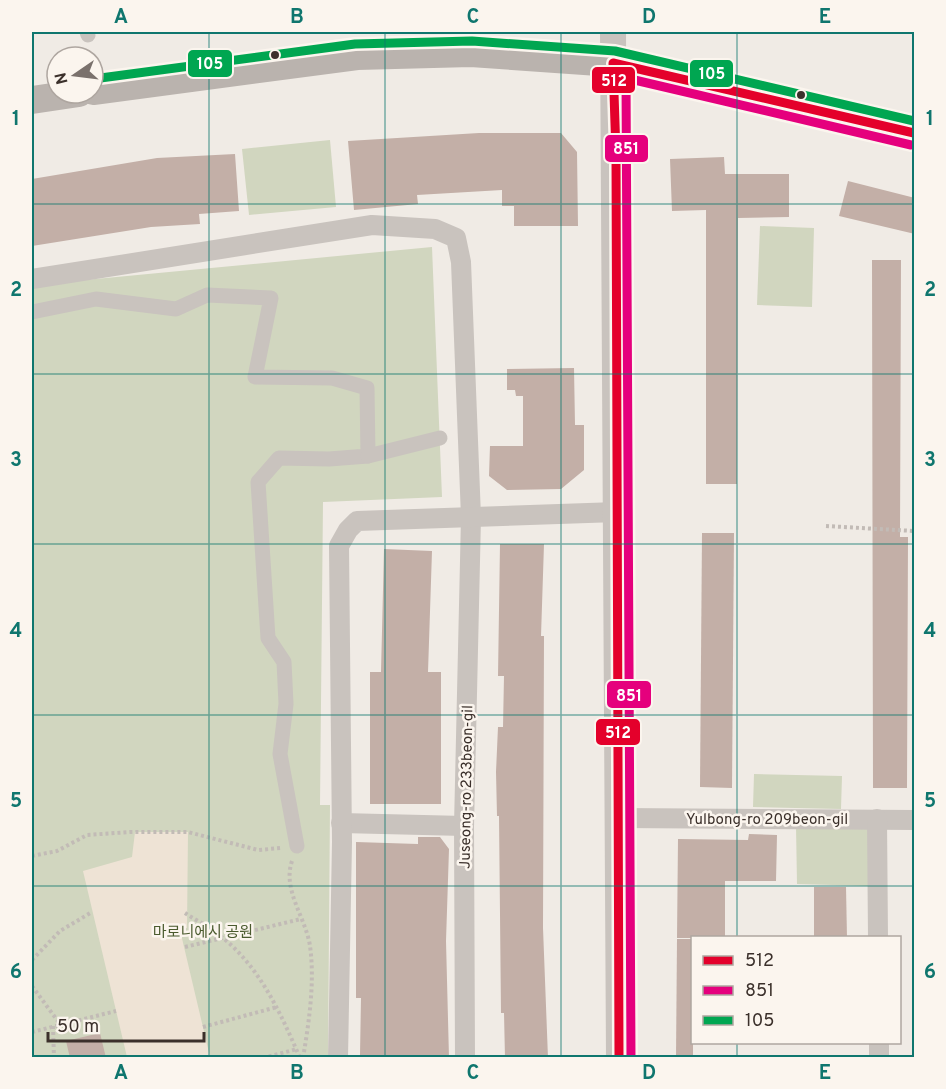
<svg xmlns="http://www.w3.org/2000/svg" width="946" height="1089" viewBox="0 0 946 1089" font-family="Overpass,'Noto Sans KR',sans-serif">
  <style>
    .green { fill: #d1d6bf }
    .plaza { fill: #eee3d5 }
    .building { fill: #c3afa7 }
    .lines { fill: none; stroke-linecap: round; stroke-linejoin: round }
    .path { stroke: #c2bbb6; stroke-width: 4; stroke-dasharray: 3 3; stroke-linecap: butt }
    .pedestrian { stroke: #c9c3be; stroke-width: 15 }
    .minor { stroke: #c9c3be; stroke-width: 20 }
    .tertiary { stroke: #c9c3be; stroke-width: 26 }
    .secondary { stroke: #bab3ae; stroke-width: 28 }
    .bus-1-casing { stroke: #fbf5ee; stroke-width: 14 }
    .bus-2-casing { stroke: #fbf5ee; stroke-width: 14 }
    .bus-3-casing { stroke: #fbf5ee; stroke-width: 14 }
    .bus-1 { stroke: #e4002b; stroke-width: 9 }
    .bus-2 { stroke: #e5007d; stroke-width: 9 }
    .bus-3 { stroke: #00a651; stroke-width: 9 }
    .grid { fill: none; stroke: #0f766e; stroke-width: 1.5; stroke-opacity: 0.55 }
    .bus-dot { fill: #3b302b; stroke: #fbf5ee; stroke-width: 2 }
    .labels { text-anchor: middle; stroke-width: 5; stroke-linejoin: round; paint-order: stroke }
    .street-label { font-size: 15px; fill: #3b302b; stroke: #fbf5ee }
    .park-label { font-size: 15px; fill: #4a5a2e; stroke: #fbf5ee }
    .line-badge { stroke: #fbf5ee; stroke-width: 2 }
    .badge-label { font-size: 16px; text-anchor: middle; font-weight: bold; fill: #fff }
    .neatline { fill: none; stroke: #0f766e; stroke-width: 2 }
    .grid-label { font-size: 20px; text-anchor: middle; font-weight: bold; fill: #0f766e }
  </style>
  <rect width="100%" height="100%" fill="#f0ebe5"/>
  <g class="green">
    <path d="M330 140 336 207 249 215 242 149Z"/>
    <path d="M760 226 814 228 812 307 757 305Z"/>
    <path d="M432 247 442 497 323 502 320 805H330L328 1057 32 1058V285Z"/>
    <path d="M754 774 842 776 841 809 753 807Z"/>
    <path d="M796 826 870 827 869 886 797 884Z"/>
  </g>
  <path class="plaza" d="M135 832H188L187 928 180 930 210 1057H127L83 871 132 857Z"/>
  <g class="building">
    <path d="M479 133H561L577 152 578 226H514V206H502V190L417 195 418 204 354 210 348 141Z"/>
    <path d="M235 154 239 211 199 214 200 224 151 227 32 246V179L157 158Z"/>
    <path d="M724 157 725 174H789V217L738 218 737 484H706V210L672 211 670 159Z"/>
    <path d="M848 181 915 198V234L839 216Z"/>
    <path d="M872 260H901L900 537H908L907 788H873Z"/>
    <path d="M574 368 575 425H584V470L561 489 507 490 489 476 490 446H523V396H516L515 390H507V369Z"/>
    <path d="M702 533H734L732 788 700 787Z"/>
    <path d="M500 544H544L541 636H544L543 928 548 1058H505L504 1013H501L499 816H497L496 772 498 727H503L504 676H498Z"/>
    <path d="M384 549 432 551 428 672H441V804H370V672H381Z"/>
    <path d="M749 834 777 835 776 881H725V938H677L678 839 748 840Z"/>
    <path d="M418 837H440L449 849 446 941 449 1058 360 1055 361 998H356V842L418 844Z"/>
    <path d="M814 887H846L847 938H814Z"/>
    <path d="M677 939H693V1058H676Z"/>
    <path d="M100 1033 106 1058H70L66 1041Z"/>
  </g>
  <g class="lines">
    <g class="path">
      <path d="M826 526 914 531"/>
      <path d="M32 856 57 851 87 835 130 832H188L258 850 281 848"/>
      <path d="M292 861C282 890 306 918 310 946 315 982 309 1022 303 1058"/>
      <path d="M185 913C197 921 212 928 223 938 261 969 281 1014 300 1058"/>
      <path d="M185 947 301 919"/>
      <path d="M32 960 60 931 92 912"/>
      <path d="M32 986 60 1024"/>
      <path d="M53 1026 54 1058"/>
      <path d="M203 1027 277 1007"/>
      <path d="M32 1032 116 1011"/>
      <path d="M263 1058 297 1049"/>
    </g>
    <g class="pedestrian">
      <path d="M87 32 88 35"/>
      <path d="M32 312 96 299 176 309 207 295 271 298 255 377 332 378 367 388 368 456 329 459 279 458 258 482 268 638 284 662 286 704 280 754 297 846"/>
      <path d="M368 456 440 438"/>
    </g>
    <g class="minor">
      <path d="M32 279 372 225 435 229 456 238 461 262 471 517 464 826 465 1058"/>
      <path d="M620 818 914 820"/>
      <path d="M877 819 878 938"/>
      <path d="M341 823 464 826"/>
      <path d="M879 1042V1058"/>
      <path d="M338 1058 342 842 339 546 348 530 357 521 617 512"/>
    </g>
    <path class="tertiary" d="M613 32 619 1058"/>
    <g class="secondary">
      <path d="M93 91 357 56 471 53 613 63 914 133"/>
      <path d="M32 100 79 93"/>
    </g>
    <g class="bus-1-casing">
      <path id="bus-1" d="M619 1058 616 154 613 63 914 133"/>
    </g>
    <g class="bus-2-casing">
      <path id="bus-2" d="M631 1058 626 78 911 145"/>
    </g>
    <g class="bus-3-casing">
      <path id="bus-3" d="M93 79 355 44 472 41 615 51 914 121"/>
    </g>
    <use href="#bus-1" class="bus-1"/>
    <use href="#bus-2" class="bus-2"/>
    <use href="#bus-3" class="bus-3"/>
  </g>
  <path class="grid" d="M209 32V1058M385 32V1058M561 32V1058M737 32V938M32 204H914M32 374H914M32 544H914M32 715H914M32 886H914M737 1042V1058"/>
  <g class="bus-dot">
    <circle cx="275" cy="55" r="5"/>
    <circle cx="801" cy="95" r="5"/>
  </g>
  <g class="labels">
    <g class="street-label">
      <text transform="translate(466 787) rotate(-89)" y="5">Juseong-ro 233beon-gil</text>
      <text x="767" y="824">Yulbong-ro 209beon-gil</text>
    </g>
    <g class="park-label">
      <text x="203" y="937">마로니에시 공원</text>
    </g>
  </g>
  <g class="line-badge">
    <rect x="187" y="49" width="46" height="29" rx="6" fill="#00a651"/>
    <rect x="689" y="59" width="45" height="29" rx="6" fill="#00a651"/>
    <rect x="591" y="66" width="45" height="28" rx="6" fill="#e4002b"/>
    <rect x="604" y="134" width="45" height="29" rx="6" fill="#e5007d"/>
    <rect x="606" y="680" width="46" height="29" rx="6" fill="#e5007d"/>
    <rect x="595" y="718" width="46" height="28" rx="6" fill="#e4002b"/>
  </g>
  <g class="badge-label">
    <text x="210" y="69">105</text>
    <text x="712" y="79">105</text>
    <text x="614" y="86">512</text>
    <text x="626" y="154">851</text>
    <text x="629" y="701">851</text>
    <text x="618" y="738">512</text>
  </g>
  <rect width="946" height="1089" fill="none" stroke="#fbf5ee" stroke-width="66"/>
  <rect x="691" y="936" width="210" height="108" fill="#fbf5ee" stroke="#aea6a0" stroke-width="1.5"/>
  <rect x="703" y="956" width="30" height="9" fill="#e4002b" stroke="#aea6a0" stroke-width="1.5"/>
  <text x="745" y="966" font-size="18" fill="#3b302b">512</text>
  <rect x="703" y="986" width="30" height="9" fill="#e5007d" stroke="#aea6a0" stroke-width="1.5"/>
  <text x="745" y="996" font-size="18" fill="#3b302b">851</text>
  <rect x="703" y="1016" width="30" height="9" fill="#00a651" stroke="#aea6a0" stroke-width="1.5"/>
  <text x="745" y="1026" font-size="18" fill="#3b302b">105</text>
  <g transform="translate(75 75) rotate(256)"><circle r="28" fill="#fbf5ee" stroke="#aea6a0" stroke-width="1.5"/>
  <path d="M0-4.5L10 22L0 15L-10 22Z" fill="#7a716c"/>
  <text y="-9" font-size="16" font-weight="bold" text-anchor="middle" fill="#3b302b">N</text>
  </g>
  <path d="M48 1032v9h156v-9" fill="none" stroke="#3b302b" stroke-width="3"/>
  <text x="57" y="1032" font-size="18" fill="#3b302b" stroke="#fbf5ee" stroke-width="4.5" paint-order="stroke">50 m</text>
  <rect x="33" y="33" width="880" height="1023" class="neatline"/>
  <g class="grid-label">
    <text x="121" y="23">A</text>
    <text x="297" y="23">B</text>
    <text x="473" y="23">C</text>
    <text x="649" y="23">D</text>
    <text x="825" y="23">E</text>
    <text x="16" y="125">1</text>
    <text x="930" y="125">1</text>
    <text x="16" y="296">2</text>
    <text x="930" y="296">2</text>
    <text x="16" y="466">3</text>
    <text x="930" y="466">3</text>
    <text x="16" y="637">4</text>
    <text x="930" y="637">4</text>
    <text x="16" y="807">5</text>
    <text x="930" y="807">5</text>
    <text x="16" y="978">6</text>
    <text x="930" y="978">6</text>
    <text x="121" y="1079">A</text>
    <text x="297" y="1079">B</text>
    <text x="473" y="1079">C</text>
    <text x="649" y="1079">D</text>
    <text x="825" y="1079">E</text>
  </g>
</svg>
